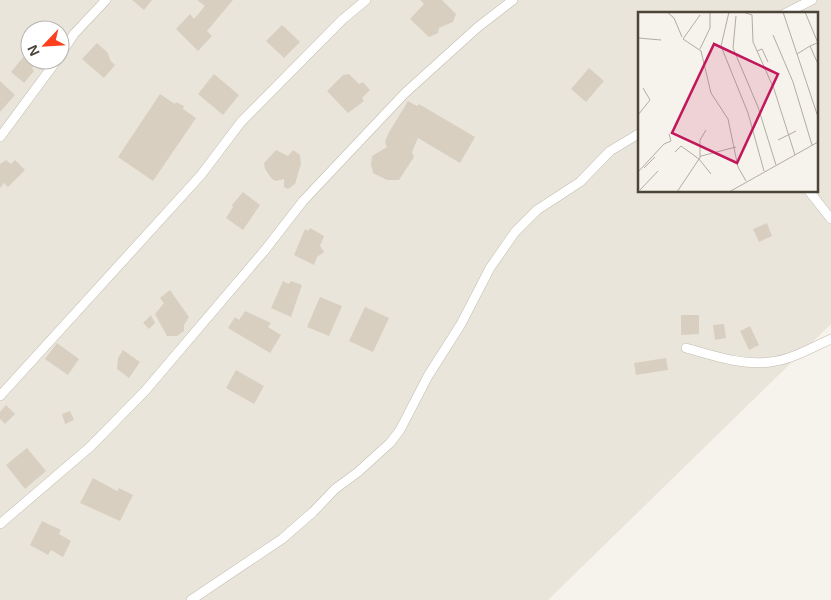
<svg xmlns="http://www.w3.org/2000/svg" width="831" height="600" viewBox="0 0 831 600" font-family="Helvetica,sans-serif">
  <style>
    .residential { fill: #eae5da; fill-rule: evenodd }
    .building { fill: #d8cfc1 }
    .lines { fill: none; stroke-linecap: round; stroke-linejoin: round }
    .street-casing { stroke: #c2bbae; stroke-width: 10 }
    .street { stroke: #fff; stroke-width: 9 }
    .inset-road { fill: none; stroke: #b2ada4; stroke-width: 1 }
    .view { fill: #c2185b; fill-opacity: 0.15; stroke: #c2185b; stroke-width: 2.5 }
    .inset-edge { fill: none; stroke: #4b4439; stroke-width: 2.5 }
  </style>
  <rect width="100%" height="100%" fill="#f6f3ec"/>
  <path class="residential" d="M0 0H831V324L548 600H0ZM640 14H817V191H640ZM30 30H60V60H30Z"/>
  <g class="building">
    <path d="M132 0H152L144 10Z"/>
    <path d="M197 0H233L207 31 212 36 198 51 176 29 190 14 194 19 205 6Z"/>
    <path d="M420 0H442L456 14 453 22 439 28 438 33 429 37 410 19 424 4Z"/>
    <path d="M282 25 300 42 284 58 266 41Z"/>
    <path d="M97 43 108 53 110 60 115 65 104 78 82 59Z"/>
    <path d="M24 56 35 65 32 68 34 71 24 83 11 72Z"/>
    <path d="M589 68 604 81 586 102 571 89Z"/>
    <path d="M214 74 239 95 223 115 198 94Z"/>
    <path d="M349 74 359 84 363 82 370 90 362 98 364 101 348 113 327 91 343 75Z"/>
    <path d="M0 81 15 95 0 112Z"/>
    <path d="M160 94 175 104 176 102 184 106 183 109 196 118 153 181 118 157Z"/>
    <path d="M408 101 417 106 419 104 475 137 460 163 418 138 412 152 414 157 399 180H387L373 173 371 164 372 156 387 147 385 142 388 134Z"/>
    <path d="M276 150 288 156 293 150 300 155 301 164 295 184 288 189 284 187V179L276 181 272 179 265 169 264 163Z"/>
    <path d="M6 160 11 164 15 160 25 170 8 187 4 183 0 188V164Z"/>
    <path d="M243 192 260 205 243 230 226 218 233 207 232 205Z"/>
    <path d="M767 223 772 236 759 242 753 229Z"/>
    <path d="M310 228 324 236 320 246 324 252 317 257 314 265 294 255 305 229 308 231Z"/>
    <path d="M283 281 289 284 291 281 302 285 291 317 271 308Z"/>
    <path d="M170 290 189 317 184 325V331L177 336H167L155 314 164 303 160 298Z"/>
    <path d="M320 297 342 306 329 336 307 327Z"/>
    <path d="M365 307 389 318 373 352 349 341Z"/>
    <path d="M245 311 271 323 268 327 281 335 270 353 228 328 235 317 239 320Z"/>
    <path d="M151 315 155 323 149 329 143 323Z"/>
    <path d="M681 315H699V334L681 335Z"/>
    <path d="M724 324 726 338 715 340 713 325Z"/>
    <path d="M750 326 759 345 749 350 740 331Z"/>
    <path d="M57 343 79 359 68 375 45 359Z"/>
    <path d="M123 350 140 362 129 378 117 369 118 358Z"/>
    <path d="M666 358 668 370 636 375 634 363Z"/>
    <path d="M236 370 264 386 254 404 226 388Z"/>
    <path d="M6 405 15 414 5 424 0 419V412Z"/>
    <path d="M70 411 74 420 65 424 62 414Z"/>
    <path d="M27 448 46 471 25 489 6 465Z"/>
    <path d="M93 478 117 491 119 488 133 495 120 521 80 503Z"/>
    <path d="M42 521 61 530 59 534 71 541 63 557 51 550 48 555 30 545Z"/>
  </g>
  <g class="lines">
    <g class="street-casing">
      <g id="street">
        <path d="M784 14 812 0"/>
        <path d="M60 55 74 34 106 0"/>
        <path d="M0 137 57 60"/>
        <path d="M809 191 831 219"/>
        <path d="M686 348C712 355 742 366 770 362 791 360 811 348 831 339"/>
        <path d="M0 396 201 175 241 122 342 20 366 0"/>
        <path d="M0 524 90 447 145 391 265 250 303 201 405 93 478 27 513 0"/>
        <path d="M191 600 282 539 313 512 335 489 358 472 390 443 400 430 428 376 461 324 490 268 515 232 537 210 580 182 610 151 640 133"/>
      </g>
    </g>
    <use href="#street" class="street"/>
  </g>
  <g transform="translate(638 12)">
    <rect width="180" height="180" fill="#f6f3ec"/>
    <path class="inset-road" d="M29 0 36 6 44 25M91 0 83 34 110 101 126 159M105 0 114 3 115 30 136 77 157 143M145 0 180 105M167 0 180 31M62 3 45 27 63 39 73 81 90 107 100 155 108 169M98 4 95 36 120 95 138 153M135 23 155 70 174 133M0 26 23 28M179 31 172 34 180 52M62 37 72 16V0M119 39 124 37 130 50M159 42 172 34M0 103 12 88 5 76M140 128 158 119M37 140 43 134 61 147 73 162M62 145V128L68 118M6 156 17 145M0 160 26 132 33 129 31 122M2 178 20 159M39 180 63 144 98 135M91 180 180 130"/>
    <path class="view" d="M76 32 140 62 99 151 34 121Z"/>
    <rect width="180" height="180" class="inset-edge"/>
  </g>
  <g transform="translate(45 45) rotate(245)"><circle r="24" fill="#ffffff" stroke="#b7b4b0"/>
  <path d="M0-4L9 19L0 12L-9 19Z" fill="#fc3f1d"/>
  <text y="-8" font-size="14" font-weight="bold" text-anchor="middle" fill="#4b4439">N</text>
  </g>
</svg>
